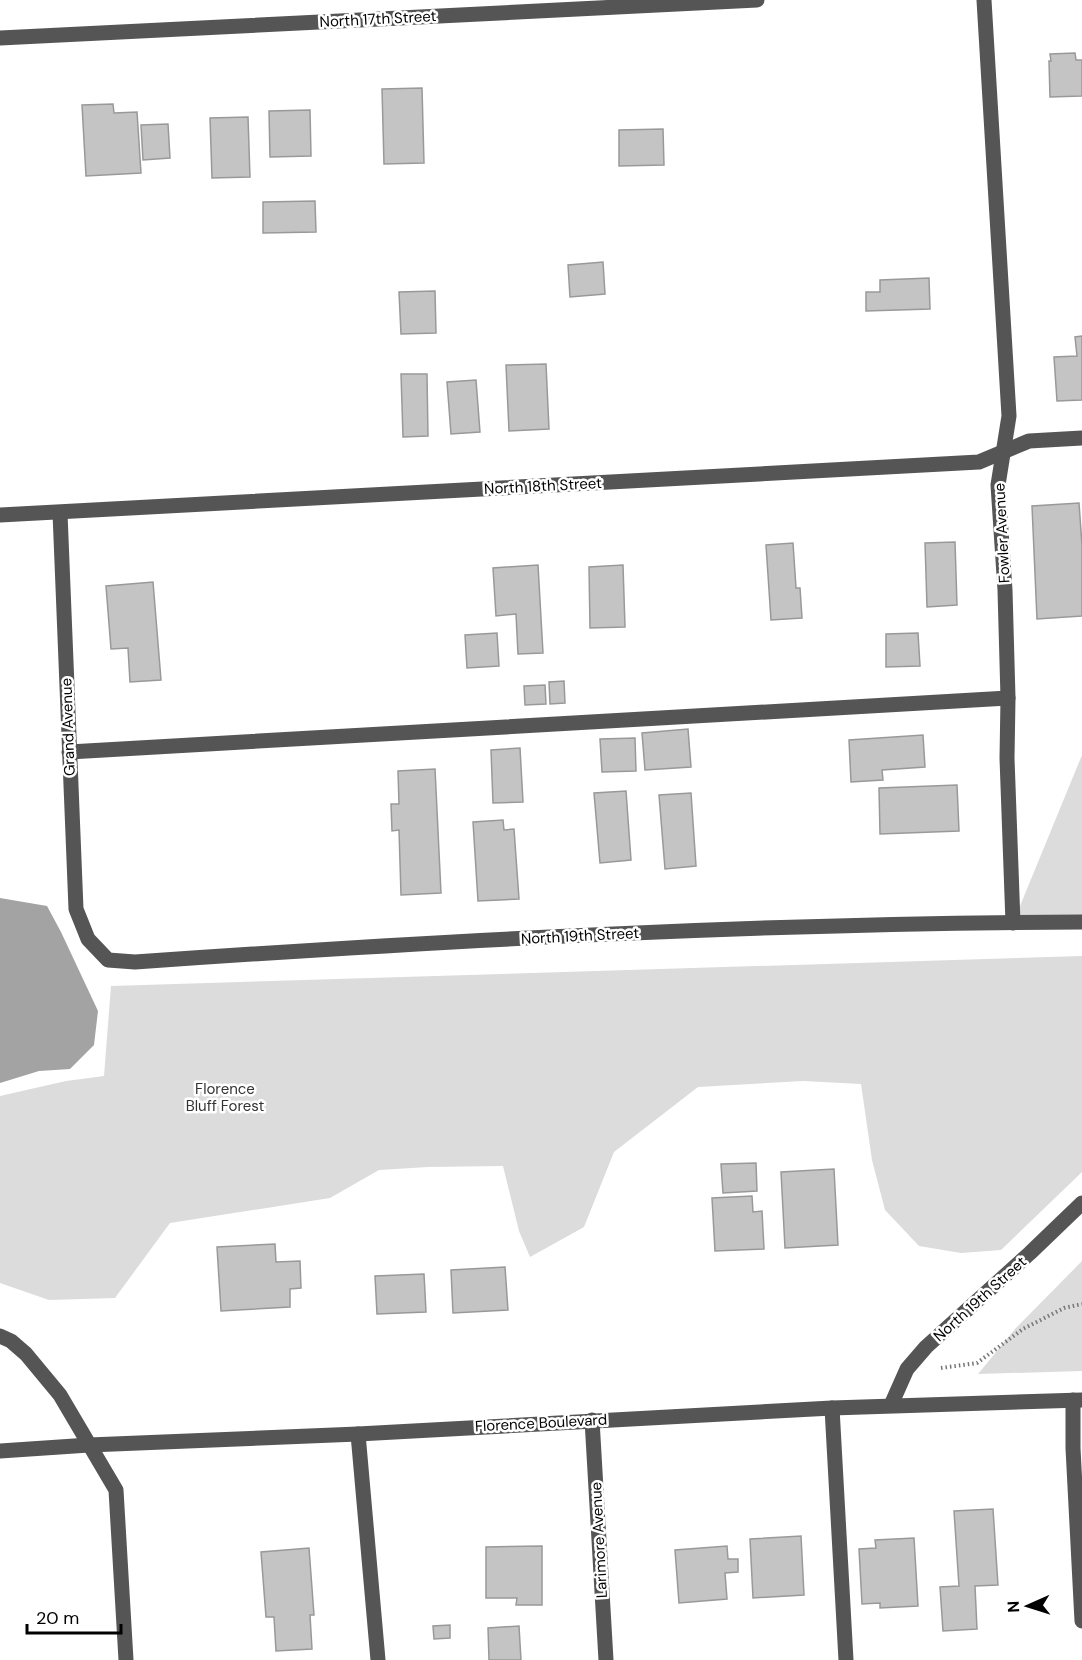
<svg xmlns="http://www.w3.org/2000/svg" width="1082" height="1660" viewBox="0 0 1082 1660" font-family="'DM Sans',sans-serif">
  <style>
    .green { fill: #dcdcdc }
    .water { fill: #a3a3a3 }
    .building { fill: #c4c4c4; stroke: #999; stroke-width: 1.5 }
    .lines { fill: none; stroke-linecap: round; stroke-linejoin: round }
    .path { stroke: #777; stroke-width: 4; stroke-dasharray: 1.5 3; stroke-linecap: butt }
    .minor { stroke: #555; stroke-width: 15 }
    .labels { text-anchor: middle; stroke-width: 5; stroke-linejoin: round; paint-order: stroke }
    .street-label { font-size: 15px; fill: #000; stroke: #fff }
    .park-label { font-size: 15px; fill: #333; stroke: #fff }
  </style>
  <rect width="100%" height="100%" fill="#fff"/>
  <g class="green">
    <path d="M1082 755V926L1013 923Z"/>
    <path d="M1082 956V1172L1001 1250 961 1253 919 1246 885 1210 872 1160 861 1084 803 1081 698 1087 614 1152 584 1227 530 1257 519 1231 503 1166 428 1167 379 1170 330 1198 170 1223 115 1298 49 1300 0 1283V1096L66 1081 104 1076 111 986Z"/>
    <path d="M1082 1261V1371L978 1374 1015 1329Z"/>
  </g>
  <path class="water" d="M0 898 47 906 61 932 98 1011 94 1045 70 1069 39 1071 0 1083Z"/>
  <g class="building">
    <path d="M1075 53 1076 60H1082V96L1050 97 1049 61H1051L1050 54Z"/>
    <path d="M422 88 424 163 384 164 382 89Z"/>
    <path d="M113 104 114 113 137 112 141 173 86 176 82 105Z"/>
    <path d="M310 110 311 156 270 157 269 111Z"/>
    <path d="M248 117 250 177 212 178 210 118Z"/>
    <path d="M168 124 170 158 143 160 141 125Z"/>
    <path d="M663 129 664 165 619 166V130Z"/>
    <path d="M315 201 316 232 263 233V202Z"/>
    <path d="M603 262 605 294 570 297 568 265Z"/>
    <path d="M929 278 930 309 866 311V292H880V280Z"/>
    <path d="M435 291 436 333 401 334 399 292Z"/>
    <path d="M1082 336V400L1057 401 1054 357 1077 356 1075 337Z"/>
    <path d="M546 364 549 429 509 431 506 365Z"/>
    <path d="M401 374H427L428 436 403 437Z"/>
    <path d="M476 380 480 432 451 434 447 382Z"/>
    <path d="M1079 503 1082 545V616L1037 619 1032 506Z"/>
    <path d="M955 542 957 605 927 607 925 543Z"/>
    <path d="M793 543 796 588H800L802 618 771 620 766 545Z"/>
    <path d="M538 565 543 653 518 654 516 614 496 616 493 568Z"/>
    <path d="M623 565 625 627 590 628 589 567Z"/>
    <path d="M153 582 161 680 130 682 128 648 111 649 106 586Z"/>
    <path d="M497 633 499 666 467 668 465 635Z"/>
    <path d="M918 633 920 666 886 667V634Z"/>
    <path d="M564 681 565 703 550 704 549 682Z"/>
    <path d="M545 685 546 704 525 705 524 686Z"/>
    <path d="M688 729 691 767 645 770 642 733Z"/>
    <path d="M923 735 925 767 882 770 883 780 851 782 849 740Z"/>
    <path d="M635 738 636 771 602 772 600 739Z"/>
    <path d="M520 748 523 802 493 803 491 750Z"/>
    <path d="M435 769 441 893 401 895 399 830 392 831 391 804H399L398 771Z"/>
    <path d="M957 785 959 831 880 834 879 788Z"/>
    <path d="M626 791 631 860 600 863 594 793Z"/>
    <path d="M691 793 696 866 665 869 659 795Z"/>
    <path d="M503 820 504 830 514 829 519 899 478 901 473 822Z"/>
    <path d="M756 1163 757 1191 723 1193 721 1164Z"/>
    <path d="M834 1169 838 1245 785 1248 781 1172Z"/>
    <path d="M752 1196 753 1212 762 1211 764 1249 715 1251 712 1198Z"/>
    <path d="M275 1244 276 1262 300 1261 301 1288 290 1289V1307L221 1311 217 1247Z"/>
    <path d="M505 1267 508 1310 453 1313 451 1270Z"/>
    <path d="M424 1274 426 1312 377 1314 375 1276Z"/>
    <path d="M993 1509 998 1585 975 1586 977 1629 943 1631 940 1587 959 1586 954 1511Z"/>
    <path d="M801 1536 804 1595 753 1598 750 1539Z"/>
    <path d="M914 1538 918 1606 880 1608V1603L862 1604 859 1549 876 1548 875 1540Z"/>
    <path d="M542 1546V1605H516L517 1598H486V1547Z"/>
    <path d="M727 1546 728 1559H738V1572L725 1573 727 1599 679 1603 675 1550Z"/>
    <path d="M309 1548 314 1615H310L312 1649 276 1651 274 1617H266L261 1552Z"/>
    <path d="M450 1625V1638L434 1639 433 1626Z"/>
    <path d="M519 1626 521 1660H489L488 1628Z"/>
  </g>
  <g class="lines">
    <path class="path" d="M941 1368 977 1363 1023 1329 1064 1308 1082 1304"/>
    <g class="minor">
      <path d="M984 0 1009 416 998 485 1005 590 1008 698 1007 758 1013 923"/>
      <path d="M0 38 757 0"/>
      <path d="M60 513 76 909 88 939 108 960 135 962C450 940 766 923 1082 922"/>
      <path d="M0 515 979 462 1029 441 1082 438"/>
      <path d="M69 752 1008 698"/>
      <path d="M0 1336 11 1341 26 1354 60 1395 116 1490 126 1660"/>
      <path d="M1073 1400V1448L1082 1621"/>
      <path d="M891 1405 907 1369 926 1347 1030 1253 1082 1203"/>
      <path d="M832 1408 846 1660"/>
      <path d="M592 1420 606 1660"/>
      <path d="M358 1434 378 1660"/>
      <path d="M0 1451 89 1445 358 1434 832 1408 1082 1400"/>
    </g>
  </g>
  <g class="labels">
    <g class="street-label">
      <text transform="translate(378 19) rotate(-3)" y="5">North 17th Street</text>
      <text transform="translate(543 486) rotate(-3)" y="5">North 18th Street</text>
      <text transform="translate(1002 533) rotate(-93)" y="5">Fowler Avenue</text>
      <text transform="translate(68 727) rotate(-92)" y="5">Grand Avenue</text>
      <text transform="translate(580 936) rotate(-3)" y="5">North 19th Street</text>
      <text transform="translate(980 1299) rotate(-42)" y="5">North 19th Street</text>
      <text transform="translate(541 1423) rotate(-3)" y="5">Florence Boulevard</text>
      <text transform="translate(599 1540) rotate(-93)" y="5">Larimore Avenue</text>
    </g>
    <g class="park-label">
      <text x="225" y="1094">Florence<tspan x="225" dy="17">Bluff Forest</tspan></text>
    </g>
  </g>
  <g transform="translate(1028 1606) rotate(267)" stroke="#ffffff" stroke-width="4.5" paint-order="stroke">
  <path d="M0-4.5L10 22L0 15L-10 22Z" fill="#000000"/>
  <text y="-9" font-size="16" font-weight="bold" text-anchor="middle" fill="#000000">N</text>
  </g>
  <path d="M27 1624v9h94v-9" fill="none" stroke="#000000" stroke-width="3"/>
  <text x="36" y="1624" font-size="18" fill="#000000" stroke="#ffffff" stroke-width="4.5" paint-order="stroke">20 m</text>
</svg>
